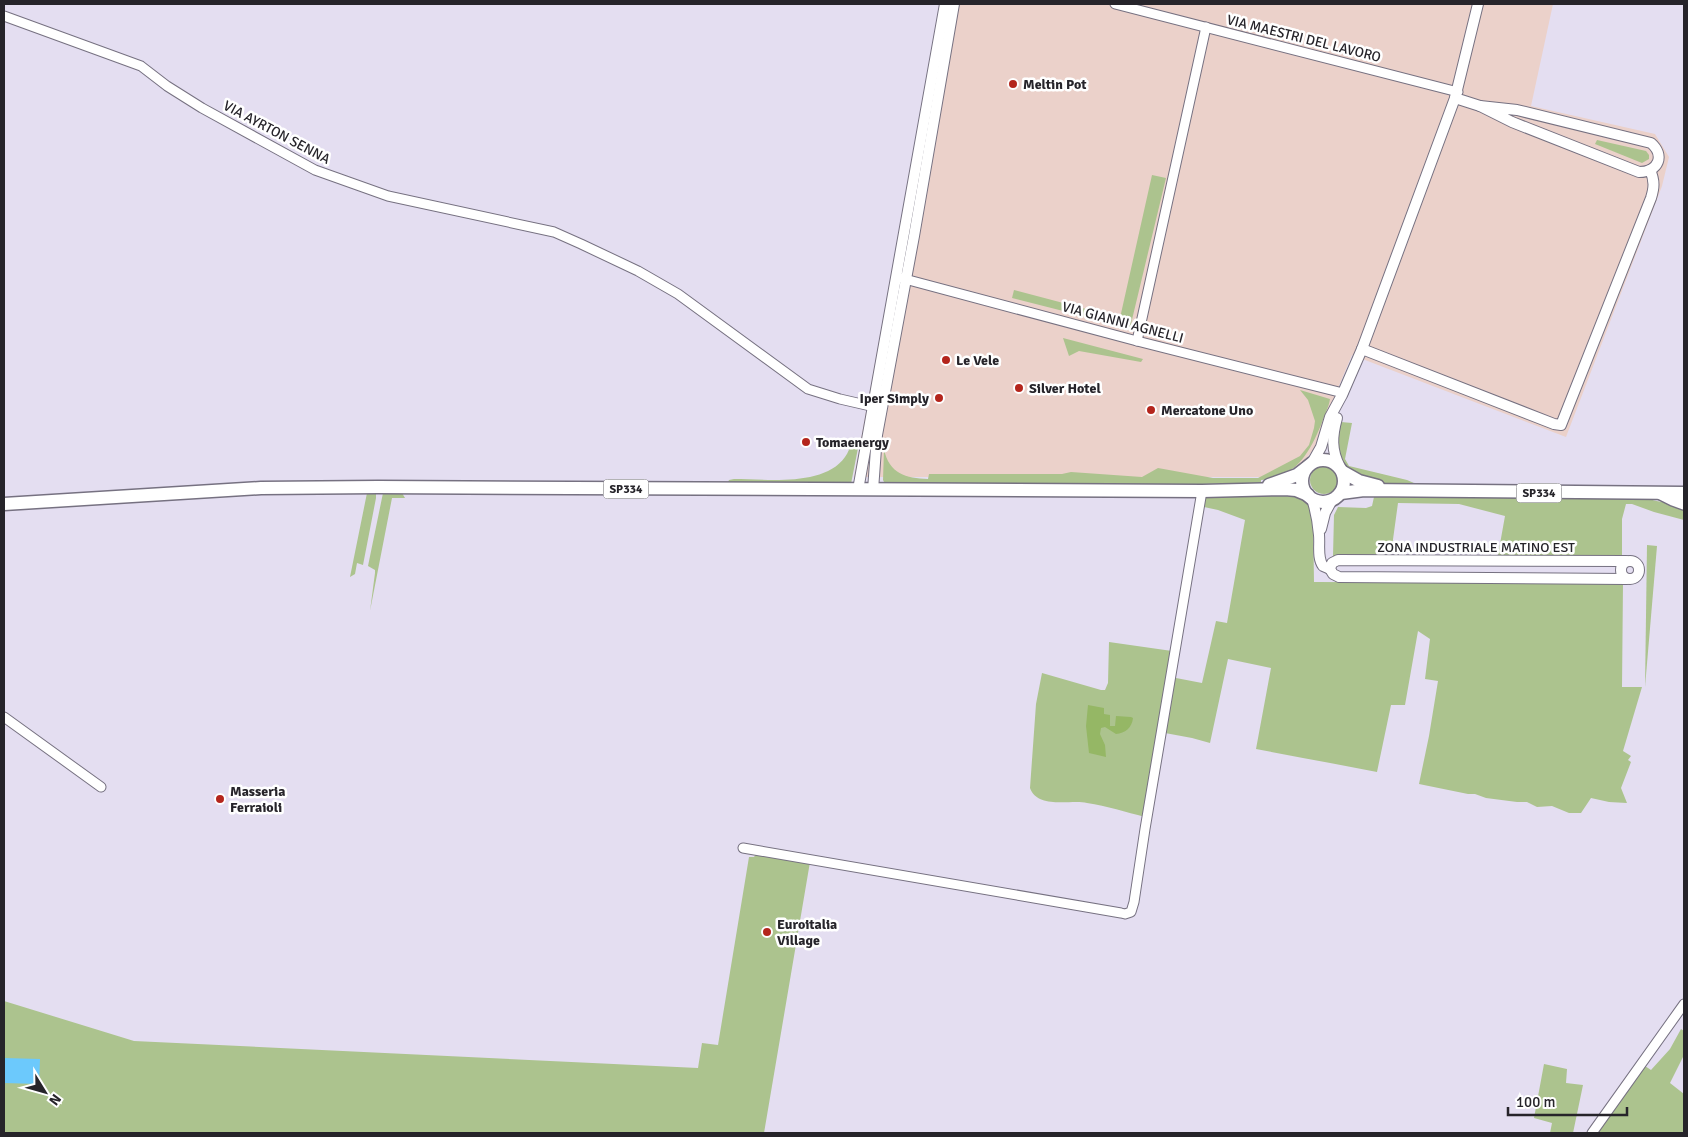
<svg xmlns="http://www.w3.org/2000/svg" width="1688" height="1137" viewBox="0 0 1688 1137" font-family="Signika,sans-serif">
  <style>
    .industrial { fill: #ebd1ca }
    .green { fill: #acc38e }
    .forest { fill: #95b765 }
    .water { fill: #6cc9fc }
    .lines { fill: none; stroke-linecap: round; stroke-linejoin: round }
    .minor-casing { stroke: #767181; stroke-width: 11 }
    .tertiary-casing { stroke: #767181; stroke-width: 12 }
    .secondary-casing { stroke: #767181; stroke-width: 14 }
    .primary-casing { stroke: #767181; stroke-width: 15 }
    .minor { stroke: #fff; stroke-width: 9 }
    .tertiary { stroke: #fff; stroke-width: 10 }
    .secondary { stroke: #fff; stroke-width: 11 }
    .primary { stroke: #fff; stroke-width: 12 }
    .poi-dot { fill: #b4251c; stroke: #fff; stroke-width: 2 }
    .labels { text-anchor: middle; stroke-width: 5; stroke-linejoin: round; paint-order: stroke }
    .shield { fill: #fff; stroke: #67666a; stroke-width: 1 }
    .shield-label { font-size: 12px; font-weight: bold; fill: #26242a }
    .street-label { font-size: 14px; fill: #26242a; stroke: #fff }
    .poi-label { font-size: 14px; font-weight: bold; fill: #26242a; stroke: #fff; text-anchor: start }
  </style>
  <rect width="100%" height="100%" fill="#e4def1"/>
  <path class="industrial" d="M941 4H1553L1531 106 1655 134 1669 157 1662 186 1566 437 1352 355 1325 419 1314 449 1301 465 1271 477H854Z"/>
  <g class="green">
    <path d="M1597 140 1646 151 1649 155V159L1642 163 1595 144Z"/>
    <path d="M1152 175 1166 178 1130 328 1012 298 1014 290 1120 318Z"/>
    <path d="M1063 338 1143 359 1141 362 1079 351 1069 356Z"/>
    <path d="M1300 390 1330 399C1329 407 1324 416 1321 425 1309 453 1296 478 1261 480V483L1079 486 885 484 883 480 884 449C889 474 906 478 928 479L929 474H1062L1071 472 1142 477 1158 468 1213 478H1258L1300 456 1309 445 1314 428 1315 421 1308 400Z"/>
    <path d="M1341 422 1352 423 1345 459 1349 466 1407 480 1414 483 1413 486C1388 484 1342 481 1336 449 1334 441 1338 430 1341 422Z"/>
    <path d="M852 443 858 448 851 484H727L729 480 734 479C766 479 824 487 845 457 848 453 850 447 852 443Z"/>
    <circle cx="1324" cy="480" r="14"/>
    <path d="M373 492 376 494V498L363 565 357 563 355 574 350 577 367 493Z"/>
    <path d="M383 493H402L405 498H392L370 611 375 573V570L368 566Z"/>
    <path d="M1261 494V496L1302 495 1310 504 1313 516 1314 582 1623 583 1622 687H1642L1623 751 1631 756 1628 760 1631 762 1621 788 1627 803 1609 802 1591 798 1581 813H1569L1552 806 1537 807 1527 802H1517L1486 798 1475 794H1468L1419 784 1429 736 1438 681 1425 679 1430 639 1418 631 1405 705H1391L1377 772C1337 764 1297 757 1256 749L1271 668 1228 659 1210 743 1192 738 1165 733 1176 665V678L1202 683 1216 621 1227 623 1245 520 1218 510 1204 507 1205 496 1234 497Z"/>
    <path d="M1397 496 1649 499C1661 503 1672 502 1684 506V520L1654 512 1632 504H1626L1622 519V557L1498 555 1505 516 1459 504 1398 503 1391 554 1333 556 1334 515 1338 507 1366 508 1372 506 1374 497Z"/>
    <path d="M1647 545 1657 546 1645 687Z"/>
    <path d="M1109 642 1172 651 1145 817C1126 812 1107 806 1087 803 1072 799 1038 810 1030 788L1036 704 1042 673 1101 690H1105L1108 683Z"/>
    <path d="M756 854 810 862 764 1133H4V1001L134 1041 698 1068 702 1043 718 1045 749 857H754Z"/>
    <path d="M1681 1029 1684 1031V1055L1670 1083 1684 1094V1133H1595L1645 1066 1651 1070 1670 1049Z"/>
    <path d="M1544 1064 1567 1069 1566 1083 1583 1085 1573 1133H1550L1552 1123 1534 1118Z"/>
  </g>
  <path class="forest" d="M1088 705 1104 708V714L1110 715V726H1115L1116 716 1131 717 1133 718C1132 728 1125 733 1116 734L1105 727 1101 728 1100 734 1105 745 1106 757 1089 753 1086 726Z"/>
  <path class="water" d="M4 1058 40 1059 39 1084 4 1083Z"/>
  <g class="lines">
    <g class="minor-casing">
      <g id="minor">
        <path d="M1115 4 1458 92"/>
        <path d="M4 16 141 66 167 86 202 108 315 170 388 196 554 232 581 244 638 271 678 294 808 389 840 399 879 408"/>
        <path d="M901 278 1137 341 1343 393"/>
        <path d="M1137 341 1206 27"/>
        <path d="M4 717 101 787"/>
        <path d="M743 848 1121 913 1125 914 1131 912 1134 902 1145 829 1202 491"/>
        <path d="M1592 1133 1684 1004"/>
      </g>
    </g>
    <g class="tertiary-casing">
      <g id="tertiary">
        <path d="M1455 98 1480 106"/>
        <path d="M1480 106 1517 110 1651 143C1665 155 1659 172 1639 172L1512 122Z"/>
        <path d="M1362 349 1554 424 1561 425 1651 198C1654 188 1655 181 1650 170"/>
        <path d="M1337 418C1332 436 1331 450 1340 467"/>
        <path d="M1312 463 1321 447 1330 417 1342 395 1362 349 1455 98 1478 4"/>
        <path d="M858 490 945 4"/>
        <path d="M873 490 877 435 914 236 954 4"/>
        <path d="M1312 499C1316 511 1318 523 1319 535 1320 545 1317 558 1323 566L1330 569"/>
        <path d="M1321 529 1325 513 1332 500"/>
        <circle cx="1630" cy="570" r="9"/>
        <path d="M1626 561 1338 560 1332 563 1330 569 1333 574 1339 577 1627 579"/>
      </g>
    </g>
    <g class="secondary-casing">
      <path id="secondary" d="M1661 494 1673 500 1684 504"/>
    </g>
    <g class="primary-casing">
      <g id="primary">
        <circle cx="1323" cy="481" r="21"/>
        <path d="M1343 472 1359 481 1378 486"/>
        <path d="M1269 485 1297 475 1306 468"/>
        <path d="M1341 493 1364 490 1684 493"/>
        <path d="M4 504 261 488 378 487 1202 491 1285 489 1296 490 1308 495"/>
      </g>
    </g>
    <use href="#minor" class="minor"/>
    <use href="#tertiary" class="tertiary"/>
    <use href="#secondary" class="secondary"/>
    <use href="#primary" class="primary"/>
  </g>
  <g class="poi-dot">
    <circle cx="1013" cy="84" r="5"/>
    <circle cx="946" cy="360" r="5"/>
    <circle cx="1019" cy="388" r="5"/>
    <circle cx="939" cy="398" r="5"/>
    <circle cx="1151" cy="410" r="5"/>
    <circle cx="806" cy="442" r="5"/>
    <circle cx="220" cy="799" r="5"/>
    <circle cx="767" cy="932" r="5"/>
  </g>
  <g class="labels">
    <g class="shield">
      <rect x="603.5" y="479.5" width="45" height="19" rx="4"/>
      <rect x="1516.5" y="483.5" width="45" height="19" rx="4"/>
    </g>
    <g class="shield-label">
      <text x="626" y="493">SP334</text>
      <text x="1539" y="497">SP334</text>
    </g>
    <g class="street-label">
      <text transform="translate(1304 38) rotate(14)" y="5">VIA MAESTRI DEL LAVORO</text>
      <text transform="translate(277 132) rotate(28)" y="5">VIA AYRTON SENNA</text>
      <text transform="translate(1123 322) rotate(15)" y="5">VIA GIANNI AGNELLI</text>
      <text x="1476" y="552">ZONA INDUSTRIALE MATINO EST</text>
    </g>
    <g class="poi-label">
      <text x="1023" y="89">Meltin Pot</text>
      <text x="956" y="365">Le Vele</text>
      <text x="1029" y="393">Silver Hotel</text>
      <text x="929" y="403" text-anchor="end">Iper Simply</text>
      <text x="1161" y="415">Mercatone Uno</text>
      <text x="816" y="447">Tomaenergy</text>
      <text x="230" y="796">Masseria<tspan x="230" dy="16">Ferraioli</tspan></text>
      <text x="777" y="929">Euroitalia<tspan x="777" dy="16">Village</tspan></text>
    </g>
  </g>
  <rect width="1688" height="1137" fill="none" stroke="#26242a" stroke-width="10"/>
  <g transform="translate(45 1092) rotate(127)" stroke="#ffffff" stroke-width="4" paint-order="stroke">
  <path d="M0-4L9 19L0 12L-9 19Z" fill="#26242a"/>
  <text y="-8" font-size="14" font-weight="bold" text-anchor="middle" fill="#26242a">N</text>
  </g>
  <path d="M1508 1107v8h119v-8" fill="none" stroke="#26242a" stroke-width="2.5"/>
  <text x="1516" y="1107" font-size="15" fill="#26242a" stroke="#ffffff" stroke-width="4" paint-order="stroke">100 m</text>
</svg>
